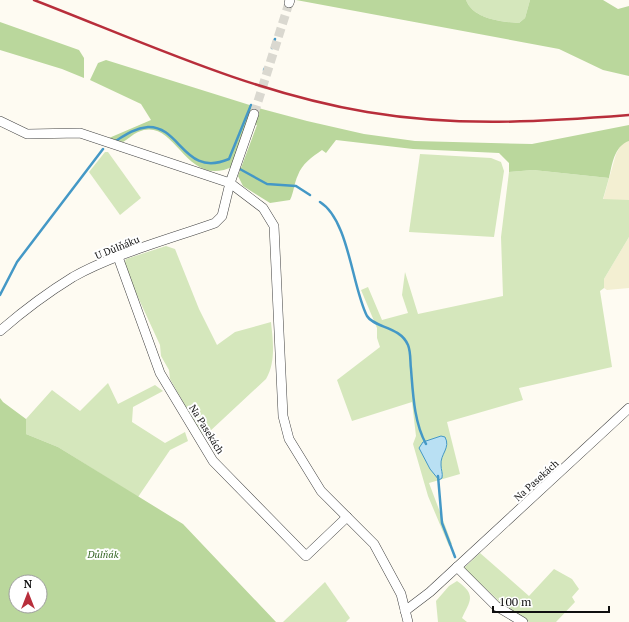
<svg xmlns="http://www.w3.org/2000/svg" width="629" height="622" viewBox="0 0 629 622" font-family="'PT Serif',serif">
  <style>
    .farmland { fill: #f3efd2 }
    .green { fill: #d5e7bc }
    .forest { fill: #bad79c; fill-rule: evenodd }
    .water { fill: #b9e0f3; stroke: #4498c6 }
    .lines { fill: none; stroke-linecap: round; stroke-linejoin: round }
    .stream { stroke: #4498c6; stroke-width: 2.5 }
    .minor-tunnel { stroke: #dad8d0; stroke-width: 9; stroke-dasharray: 9 4.5; stroke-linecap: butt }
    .minor-casing { stroke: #424242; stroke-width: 10 }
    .minor { stroke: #fff; stroke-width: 9 }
    .rail { stroke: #b82e3b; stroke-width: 2.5 }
    .labels { text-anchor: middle; stroke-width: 4; stroke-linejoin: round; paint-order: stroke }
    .street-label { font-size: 10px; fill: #0f0f0f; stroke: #fff }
    .park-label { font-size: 10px; font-style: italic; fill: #336422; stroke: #fff }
  </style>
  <rect width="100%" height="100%" fill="#fefbf2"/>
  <g class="farmland">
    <path d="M629 141V200H603L616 154 622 143Z"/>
    <path d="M629 237V288L607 290 604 288V279Z"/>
  </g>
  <g class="green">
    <path d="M466 0H530L525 18 519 23C502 22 473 19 466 0Z"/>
    <path d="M105 152H108L141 198 120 215 89 172Z"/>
    <path d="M420 154 491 158 501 162 504 171 494 237 409 232Z"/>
    <path d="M533 170 609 178 603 199 629 200V237L604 279V288L600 291 612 367 519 388 523 400 447 422 460 474 429 483 452 544 449 546 428 496 413 444 416 436 412 402 352 421 337 380 380 347 377 338V328L361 290 368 287 382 320 408 313 402 295 405 272 418 314 503 296 501 237 509 172Z"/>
    <path d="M166 246 175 249 199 309 217 345 235 332 271 322C273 341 276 362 266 379L208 433 205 434 200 432 170 379 169 370 161 356 160 345 125 269 124 264 126 259Z"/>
    <path d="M108 383 118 404 155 385 163 391 133 407 132 422 165 443 185 432 188 441 170 450 138 497 58 447 26 434V419L52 390 80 411Z"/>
    <path d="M480 553 529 596 554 569 572 579 579 589 572 597 575 602 556 622H529L501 603 464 568Z"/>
    <path d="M457 581C477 595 470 601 462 618L467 622H438L436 601 449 586Z"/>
    <path d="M325 582 350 618 346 622H283Z"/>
  </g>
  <g class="forest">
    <path d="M296 0H466C473 19 502 22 519 23L525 18 530 0H603L618 9 629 6V76L603 70 559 49Z"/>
    <path d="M0 22 79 50 84 58V78L62 69 0 50Z"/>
    <path d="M106 60 262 109 307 121 364 134 415 141 532 144 629 125V141C614 146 612 165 609 178L533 170 509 172V163L499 153 413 149 336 140 326 153 322 150C312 157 302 164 298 175 294 183 294 192 290 200L270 203 243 186 238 176 257 125 248 121 234 166C184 191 177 115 138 132 133 134 128 139 123 142L109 138 151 120 141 104 90 80 98 63Z"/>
    <path d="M0 398 3 402 26 419V434L58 447 183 524 276 622H0ZM16 582H40V606H16Z"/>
  </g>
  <path class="water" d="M441 436 445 437C451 448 440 454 441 465 441 470 443 473 442 478L439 480 430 469 419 448 423 442Z"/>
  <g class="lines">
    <g class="stream">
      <path d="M272 48 275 39"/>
      <path d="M264 70 265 68"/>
      <path d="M114 142C125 135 135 128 148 127 181 126 184 178 229 159L251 105"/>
      <path d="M238 168 267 184 296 186 310 195"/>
      <path d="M320 202C349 220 352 287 367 316 374 328 400 326 408 345 411 352 410 362 411 369 413 394 414 422 426 444"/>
      <path d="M0 295 17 262 103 149"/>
      <path d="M438 476 442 523 455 557"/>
    </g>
    <path class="minor-tunnel" d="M254 114 289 3"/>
    <g class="minor-casing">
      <g id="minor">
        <path d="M289 3 290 0"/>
        <path d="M0 121 27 134 80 133 230 183 263 208 274 226 283 416 289 439 321 491 374 544 401 594 408 622"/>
        <path d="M118 257 160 373 213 461 306 556 347 517"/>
        <path d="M0 331C23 311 47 293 73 277 114 254 170 239 215 223L222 216 230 183 254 114"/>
        <path d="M457 567 496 606 523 622"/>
        <path d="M405 611 430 592 629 408"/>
      </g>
    </g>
    <use href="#minor" class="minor"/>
    <path class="rail" d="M34 0C143 42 252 93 367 112 456 127 540 122 629 115"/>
  </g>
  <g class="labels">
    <g class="street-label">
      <text transform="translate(117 247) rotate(-22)" y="4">U Důlňáku</text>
      <text transform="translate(207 429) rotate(58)" y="4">Na Pasekách</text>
      <text transform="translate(536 480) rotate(-42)" y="4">Na Pasekách</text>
    </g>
    <g class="park-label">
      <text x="103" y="558">Důlňák</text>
    </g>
  </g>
  <g transform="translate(28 594)"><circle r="19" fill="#ffffff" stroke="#9f9f9f"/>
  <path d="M0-3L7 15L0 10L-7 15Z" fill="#b82e3b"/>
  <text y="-6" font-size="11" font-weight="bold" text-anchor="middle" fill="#0f0f0f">N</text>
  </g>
  <path d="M493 606v6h116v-6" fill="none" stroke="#0f0f0f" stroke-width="2"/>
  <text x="499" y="606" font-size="12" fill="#0f0f0f" stroke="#ffffff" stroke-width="3" paint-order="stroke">100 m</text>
</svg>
